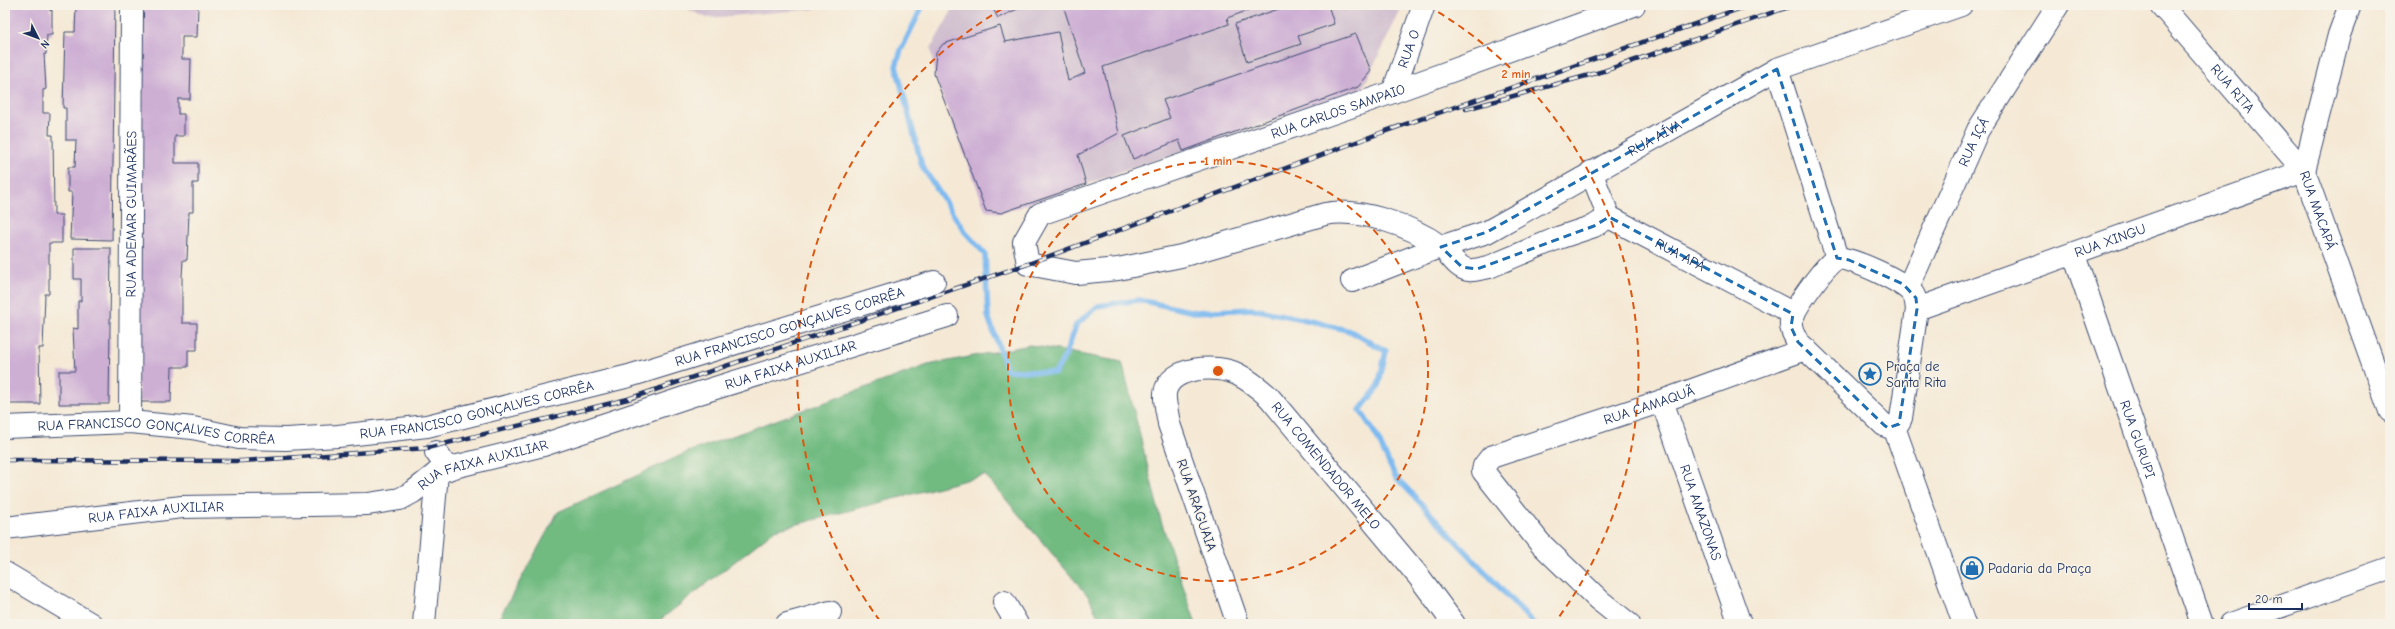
<svg xmlns="http://www.w3.org/2000/svg" width="2395" height="629" viewBox="0 0 2395 629" font-family="'Comic Neue',sans-serif">
  <style>
    .industrial { fill: #cfbdce }
    .forest { fill: #71bb81; stroke: #467570 }
    .lines { fill: none; stroke-linecap: round; stroke-linejoin: round }
    .stream { stroke: #7dbaf0; stroke-width: 5.5 }
    .building { fill: #cdafd4 }
    .minor-casing { stroke: #3c4b70; stroke-width: 24 }
    .major-casing { stroke: #3c4b70; stroke-width: 24 }
    .minor { stroke: #fff; stroke-width: 22 }
    .major { stroke: #fff; stroke-width: 22 }
    .rail-casing { stroke: #1b2f5e; stroke-width: 4.5 }
    .rail { stroke: #f7f3e8; stroke-width: 3; stroke-dasharray: 9; stroke-linecap: butt }
    .marked { fill: none; stroke: #1f6fb2; stroke-width: 3; stroke-dasharray: 8 5; stroke-linejoin: round }
    .ring { fill: none; stroke: #de5710; stroke-width: 2; stroke-dasharray: 7 5 }
    .labels { text-anchor: middle; stroke-width: 3; stroke-linejoin: round; paint-order: stroke }
    .street-label { font-size: 14px; fill: #1b2f5e; stroke: #f7f3e8 }
    .poi-label { font-size: 14px; fill: #1b2f5e; stroke: #f7f3e8; text-anchor: start }
    .centre { fill: #de5710; stroke: #f7f3e8; stroke-width: 2 }
    .ring-label { font-size: 12px; text-anchor: middle; font-weight: bold; fill: #de5710; stroke: #f7f3e8; stroke-width: 3; stroke-linejoin: round; paint-order: stroke }
  </style>
  <rect width="100%" height="100%" fill="#f7f3e8"/>
  <filter id="ink" filterUnits="userSpaceOnUse"><feTurbulence type="fractalNoise" baseFrequency=".025" numOctaves="2"/><feDisplacementMap in="SourceGraphic" scale="8" xChannelSelector="R" yChannelSelector="G"/><feConvolveMatrix kernelMatrix="1 2 1 2 8 2 1 2 1" color-interpolation-filters="sRGB"/></filter>
  <filter id="wash" filterUnits="userSpaceOnUse"><feTurbulence type="fractalNoise" baseFrequency=".012" numOctaves="4" result="noise"/><feDisplacementMap in="SourceGraphic" scale="16" xChannelSelector="R" yChannelSelector="G"/><feGaussianBlur stdDeviation="0.9" result="paint"/><feColorMatrix in="noise" values="0 0 0 0 0 0 0 0 0 0 0 0 0 0 0 0 0 1.4 0 .05"/><feComposite in="paint" operator="in"/></filter>
  <g filter="url(#wash)">
    <rect width="100%" height="100%" fill="#f5e9d5"/>
    <g class="industrial">
      <path d="M679 5H823L814 9 707 18Z"/>
      <path d="M955 5H1403L1362 90 1001 213 986 211 934 74 931 48Z"/>
    </g>
    <path class="forest" d="M1030 345 1122 362 1161 521 1196 624H1101L1089 597 985 475 775 530 655 624H496L558 512 688 452 928 365Z"/>
    <g class="lines">
      <path class="stream" d="M923 5 901 50 896 66 922 166 965 232 985 254 988 316 1007 370 1055 373 1065 356 1076 325 1098 306 1139 300 1194 312 1253 309 1302 319 1350 331 1386 351 1378 387 1360 410 1376 435 1395 476 1534 624"/>
    </g>
    <g id="blocks">
      <g class="building">
        <path d="M7 5H50V11L52 10V35H47L46 54H44L46 89 43 90V113H50L49 135H53L54 215H62V243H49V294H45L43 348H39L40 404H5Z"/>
        <path d="M81 5H115L112 240 70 239 72 192H68V167H75L76 140H66V108H63L65 32H75L76 7Z"/>
        <path d="M143 5H198L197 37H182V59H191L190 99H178V114H184V136H175V163H198V183H193V212H189L187 260H183L182 276V323H197V350H188V367H172L171 402H138Z"/>
        <path d="M991 5H1026L998 18Z"/>
        <path d="M1063 5H1263L1227 18 1229 24 1103 67 1119 133 1078 155 1086 184 1001 213 986 211 934 74 936 53 943 44 1000 26 1005 42 1058 32 1068 81 1085 73Z"/>
        <path d="M1290 5H1328L1334 24 1298 36 1301 44 1247 62 1235 24Z"/>
        <path d="M1356 34 1371 71 1358 87 1183 151 1179 140 1133 159 1124 136 1170 118 1163 100Z"/>
        <path d="M74 248H111L109 404H59V371H75L73 328 78 329V301H81V279H74Z"/>
      </g>
    </g>
  </g>
  <g filter="url(#ink)">
    <use href="#blocks" fill-opacity="0" stroke="#3c4b70" stroke-width="1"/>
    <g class="lines">
      <g class="minor-casing">
        <g id="minor">
          <path id="s1" d="M2161 5 2304 171"/>
          <path id="s2" d="M2350 5 2339 35 2304 171 2390 411"/>
          <path d="M1777 69 1837 258"/>
          <path id="s3" d="M1393 92 1424 5"/>
          <path id="s4" d="M1591 172 1609 217 1794 314"/>
          <path id="s5" d="M1609 217 1594 226 1558 238 1489 267C1482 268 1474 271 1468 270 1455 267 1450 253 1440 246 1412 226 1358 207 1325 214L1181 256 1118 269 1076 273 1028 264 1024 242 1040 214 1393 92 1634 5"/>
          <path id="s6" d="M2074 255 2202 624"/>
          <path d="M1837 258C1854 259 1903 281 1913 294 1916 298 1916 304 1917 309L1901 418C1898 426 1892 430 1884 425L1798 342C1794 335 1790 329 1791 321 1794 308 1825 265 1837 258Z"/>
          <path id="s7" d="M1352 281 1434 249 1487 232 1777 69 1961 5"/>
          <path id="s8" d="M1908 288 1978 130 2058 5"/>
          <path id="s9" d="M1917 309 2304 171"/>
          <path id="s10" d="M1662 401 1740 624"/>
          <path id="s11" d="M130 422 132 5"/>
          <path id="s12" d="M5 427 130 422 193 428 239 438 286 439 338 436 427 426 629 376 934 282"/>
          <path d="M1894 427 1964 624"/>
          <path d="M436 452 448 469"/>
          <path id="s13" d="M5 528 182 507 368 504 400 499 413 492 437 473 454 467 543 445 696 394 947 316"/>
          <path d="M1004 602 1017 624"/>
          <path d="M424 624 437 473"/>
          <path d="M787 624 830 612"/>
          <path id="s14" d="M1238 624 1169 424C1168 415 1164 402 1165 393 1169 366 1217 364 1237 374 1249 380 1259 388 1269 397L1420 578 1454 624"/>
          <path id="s15" d="M1629 624 1599 600 1540 543 1483 471 1484 466 1491 457 1662 401 1806 349"/>
          <path d="M2231 624 2390 568"/>
        </g>
      </g>
      <g class="major-casing">
        <path id="major" d="M5 573 91 624"/>
      </g>
      <use href="#minor" class="minor"/>
      <use href="#major" class="major"/>
      <g class="rail-casing">
        <g id="rail">
          <path d="M1466 109 1604 71 1794 5"/>
          <path d="M5 460 242 461 427 448 628 399 1028 264 1383 132 1750 5"/>
        </g>
      </g>
      <use href="#rail" class="rail"/>
    </g>
  </g>
  <path class="marked" d="M1777 69 1837 258 1849 260 1903 284 1916 298 1917 309 1899 424 1888 428 1884 425 1798 342 1791 327 1793 314 1609 217 1594 226 1477 269 1462 267 1441 247 1487 232Z"/>
  <g class="ring">
    <circle cx="1218" cy="371" r="210"/>
    <path d="M880 621A421 421 0 0 1 1007 6M1428 6A421 421 0 0 1 1556 621"/>
  </g>
  <defs>
    <g id="sight-ring" transform="scale(1.15)"><circle r="9.5" fill="#f7f3e8" stroke="#1f6fb2" stroke-width="1.5"/><path d="M0-6L1.8-2.2L6-1.7L2.9 1.2L3.7 5.4L0 3.3L-3.7 5.4L-2.9 1.2L-6-1.7L-1.8-2.2Z" fill="#1f6fb2"/></g>
    <g id="shop-ring" transform="scale(1.15)"><circle r="9.5" fill="#f7f3e8" stroke="#1f6fb2" stroke-width="1.5"/><path d="M-5-2.5h2.3a2.7 3.5 0 0 1 5.4 0H5L5.5 6h-11ZM-1.5-2.5h3a1.5 2.3 0 0 0-3 0Z" fill="#1f6fb2"/></g>
  </defs>
  <g fill-rule="evenodd">
    <use href="#sight-ring" x="1870" y="374"/>
    <use href="#shop-ring" x="1972" y="568"/>
  </g>
  <g class="labels">
    <g class="street-label">
      <text dy="5" stroke="none"><textPath href="#s3" startOffset="46">RUA O</textPath></text>
      <text dy="5" stroke="none"><textPath href="#s1" startOffset="110">RUA RITA</textPath></text>
      <text dy="5" stroke="none"><textPath href="#s5" startOffset="986">RUA CARLOS SAMPAIO</textPath></text>
      <text dy="5" stroke="none"><textPath href="#s7" startOffset="336">RUA AÍVA</textPath></text>
      <text dy="5" stroke="none"><textPath href="#s8" startOffset="160">RUA IÇÁ</textPath></text>
      <text dy="5" stroke="none"><textPath href="#s2" startOffset="214">RUA MACAPÁ</textPath></text>
      <text dy="5" stroke="none"><textPath href="#s11" startOffset="208">RUA ADEMAR GUIMARÃES</textPath></text>
      <text dy="5" stroke="none"><textPath href="#s9" startOffset="205">RUA XINGU</textPath></text>
      <text dy="5" stroke="none"><textPath href="#s4" startOffset="129">RUA APÁ</textPath></text>
      <text dy="5" stroke="none"><textPath href="#s12" startOffset="800">RUA FRANCISCO GONÇALVES CORRÊA</textPath></text>
      <text dy="5" stroke="none"><textPath href="#s13" startOffset="812">RUA FAIXA AUXILIAR</textPath></text>
      <text dy="5" stroke="none"><textPath href="#s15" startOffset="395">RUA CAMAQUÃ</textPath></text>
      <text dy="5" stroke="none"><textPath href="#s12" startOffset="476">RUA FRANCISCO GONÇALVES CORRÊA</textPath></text>
      <text dy="5" stroke="none"><textPath href="#s12" startOffset="152">RUA FRANCISCO GONÇALVES CORRÊA</textPath></text>
      <text dy="5" stroke="none"><textPath href="#s6" startOffset="195">RUA GURUPI</textPath></text>
      <text dy="5" stroke="none"><textPath href="#s13" startOffset="488">RUA FAIXA AUXILIAR</textPath></text>
      <text dy="5" stroke="none"><textPath href="#s14" startOffset="455">RUA COMENDADOR MELO</textPath></text>
      <text transform="translate(1197 505) rotate(71)" y="5">RUA ARAGUAIA</text>
      <text dy="5" stroke="none"><textPath href="#s13" startOffset="152">RUA FAIXA AUXILIAR</textPath></text>
      <text dy="5" stroke="none"><textPath href="#s10" startOffset="118">RUA AMAZONAS</textPath></text>
    </g>
    <g class="poi-label">
      <text x="1886" y="371">Praça de<tspan x="1886" dy="16">Santa Rita</tspan></text>
      <text x="1988" y="573">Padaria da Praça</text>
    </g>
  </g>
  <circle cx="1218" cy="371" r="6" class="centre"/>
  <g class="ring-label">
    <text x="1516" y="78">2 min</text>
    <text x="1218" y="165">1 min</text>
  </g>
  <rect width="2395" height="629" fill="none" stroke="#f7f3e8" stroke-width="20"/>
  <g transform="translate(38 38) rotate(132)" stroke="#f7f3e8" stroke-width="3" paint-order="stroke">
  <path d="M0-3L7 15L0 10L-7 15Z" fill="#1b2f5e"/>
  <text y="-6" font-size="11" font-weight="bold" text-anchor="middle" fill="#1b2f5e">N</text>
  </g>
  <path d="M2249 603v6h53v-6" fill="none" stroke="#1b2f5e" stroke-width="2"/>
  <text x="2255" y="603" font-size="12" fill="#1b2f5e" stroke="#f7f3e8" stroke-width="3" paint-order="stroke">20 m</text>
</svg>
